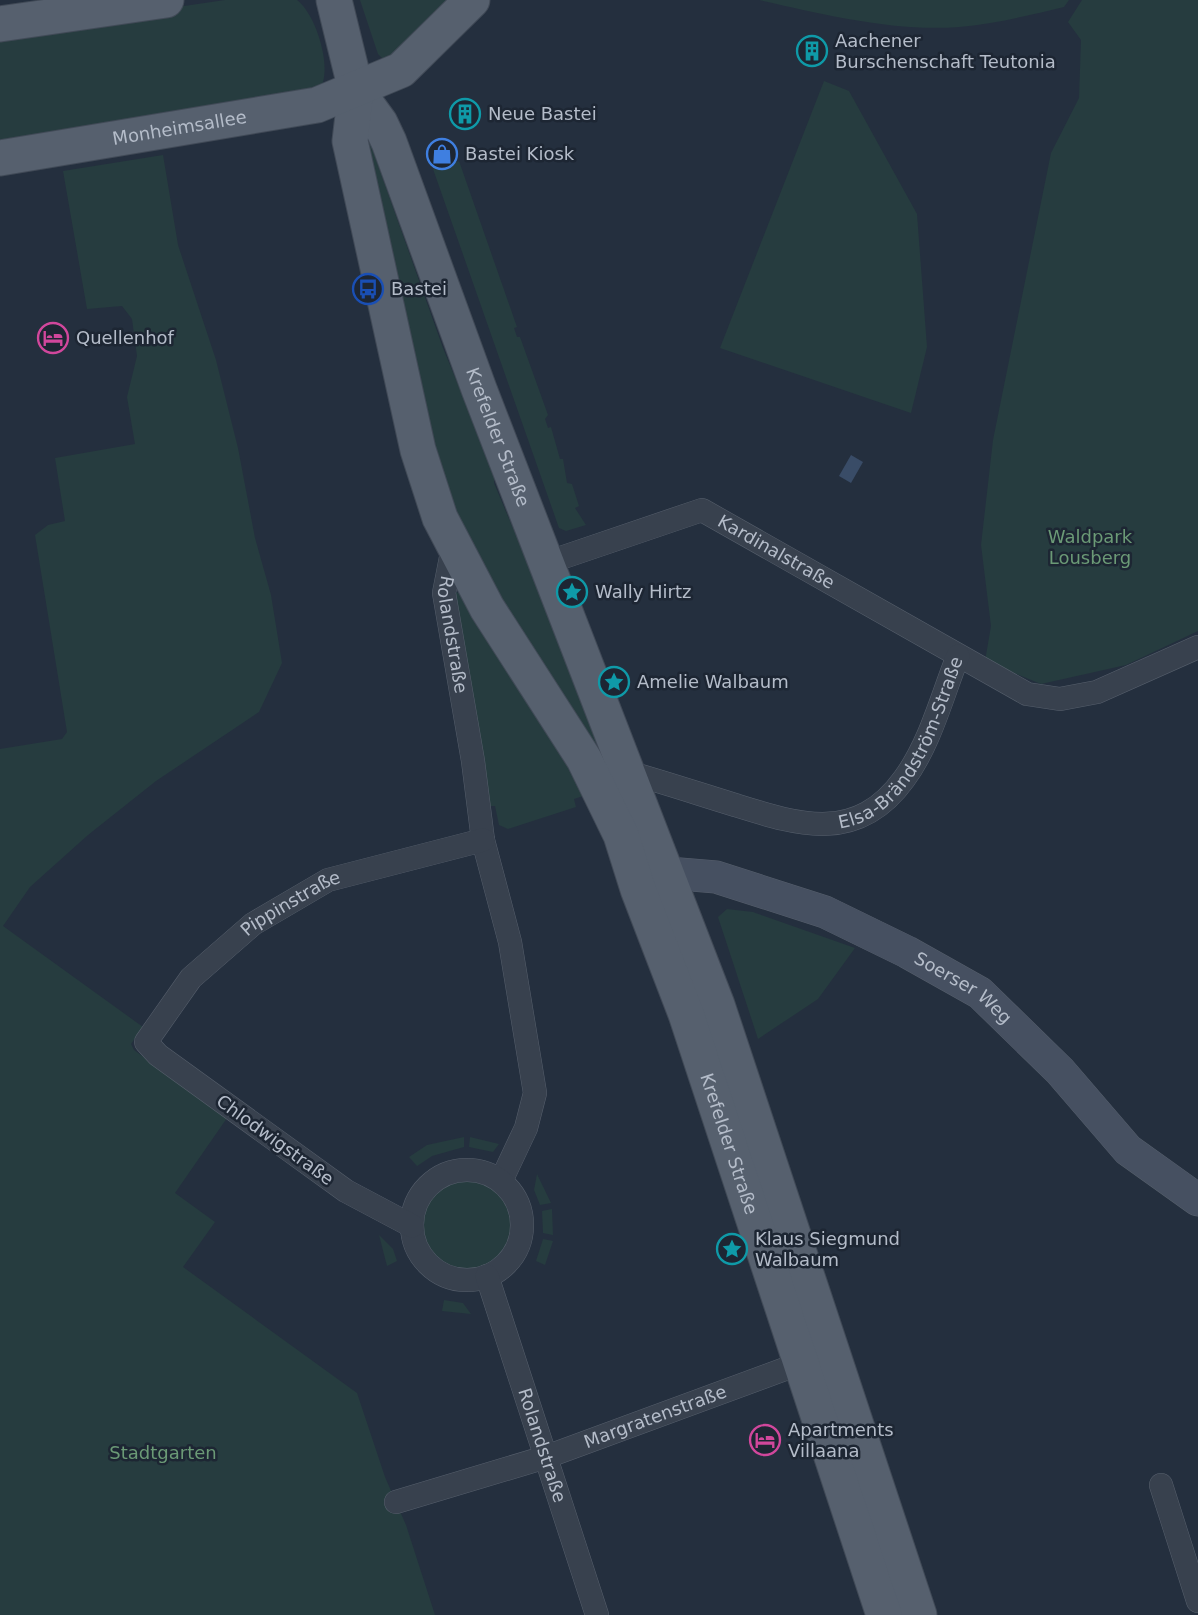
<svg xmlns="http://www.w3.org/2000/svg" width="1198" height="1615" viewBox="0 0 1198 1615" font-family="'DejaVu Sans',sans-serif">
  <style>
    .green { fill: #263c3f }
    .water { fill: #394c67 }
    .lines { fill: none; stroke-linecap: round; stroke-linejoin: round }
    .street-casing { stroke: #565f6c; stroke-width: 24 }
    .secondary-casing { stroke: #565f6c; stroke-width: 33 }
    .primary-casing { stroke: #414a57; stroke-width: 37 }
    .street { stroke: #38414e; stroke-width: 23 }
    .secondary { stroke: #465061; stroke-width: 32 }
    .primary { stroke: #56606e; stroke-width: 35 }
    .labels { text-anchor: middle; stroke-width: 5; stroke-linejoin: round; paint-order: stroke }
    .poi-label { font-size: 18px; fill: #b4bcc9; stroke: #1d2633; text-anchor: start }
    .street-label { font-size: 18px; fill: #b4bcc9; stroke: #1d2633 }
    .park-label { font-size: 18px; fill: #6b9a76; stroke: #1d2633 }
  </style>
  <rect width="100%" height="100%" fill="#242f3e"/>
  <g class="green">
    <path d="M225 0H297C316 14 334 71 319 90L0 140V33Z"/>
    <path d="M360 0H460L420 42 384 60 378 54Z"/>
    <path d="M759 0H1069L1064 7C1030 15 995 24 959 27 894 32 822 14 759 0Z"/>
    <path d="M1082 0H1198V631L1126 665 1041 684 985 661 991 626 981 545 993 440 1051 153 1079 98 1081 40 1068 22Z"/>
    <path d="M824 81 849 91 917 214 927 347 911 413 720 348Z"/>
    <path d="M367 134 443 348 494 472V483L645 842 492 588 440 479 360 136Z"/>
    <path d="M163 155 178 245 216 360 238 448 255 538 271 595 282 663 259 712 156 781 88 835 30 887 3 926 143 1027 131 1044 134 1050 227 1118 175 1193 215 1222 183 1267 357 1393 385 1477 406 1525 435 1615H0V749L62 739 67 732 35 535 48 525 65 521 55 458 135 444 127 397 137 356 132 319 122 306 87 309 63 171Z"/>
    <path d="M459 161 517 327 514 328 517 337H520L548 415 545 419 548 428 551 427 560 459H563L567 483 572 484 579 506 575 508 586 525 566 531 559 528 433 169Z"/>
    <path d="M455 592 459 593 586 795 574 799 576 807 508 829 499 825 495 806H487Z"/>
    <path d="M727 909 753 912 855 948 818 999 758 1039 718 917Z"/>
    <path d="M464 1137V1147L432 1156 417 1166 409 1157 427 1145Z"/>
    <path d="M470 1137 499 1144 493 1152 469 1147Z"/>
    <path d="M537 1174 551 1203 540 1205 534 1190Z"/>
    <circle cx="468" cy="1225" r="47"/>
    <path d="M552 1209 553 1235 543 1233 542 1211Z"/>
    <path d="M379 1235 393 1249 397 1261 387 1266Z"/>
    <path d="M543 1239 553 1241 545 1265 536 1261Z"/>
    <path d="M444 1300 463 1303 471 1314 442 1311Z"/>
  </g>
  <path class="water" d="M851 455 863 462 851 483 839 476Z"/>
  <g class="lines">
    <g class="street-casing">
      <g id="street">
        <path id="s1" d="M453 547 444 593 473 761 483 840 510 942 535 1093 526 1128 501 1181"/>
        <path id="s2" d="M546 563 702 510 1027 694 1060 699 1097 692 1198 647"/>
        <path id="s3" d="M627 772C663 782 699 794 735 805 799 825 857 844 904 779 930 744 942 696 958 656"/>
        <circle cx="467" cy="1225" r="55"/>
        <path id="s4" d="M412 1226 346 1191 158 1055 146 1042 191 978 253 924 328 880 483 840"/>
        <path id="s5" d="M487 1276 597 1615"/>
        <path d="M1161 1485 1198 1601"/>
        <path id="s6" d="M396 1502 546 1457 812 1359"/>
      </g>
    </g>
    <g class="secondary-casing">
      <g id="secondary">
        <path id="s7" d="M649 858 668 873 716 877 825 912 907 952 980 993 1060 1071 1128 1150 1198 1200"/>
      </g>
    </g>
    <g class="primary-casing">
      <g id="primary">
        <path id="s8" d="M334 0 356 90 380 123 389 142 479 389 717 1005 919 1615"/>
        <path d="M0 24 166 0"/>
        <path id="s9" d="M356 90 350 141 418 450 440 518 487 608 584 759 621 835 638 889 686 1014 884 1615"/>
        <path id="s10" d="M0 158 317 105 401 70 472 0"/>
      </g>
    </g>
    <use href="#street" class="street"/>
    <use href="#secondary" class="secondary"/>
    <use href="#primary" class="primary"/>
  </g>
  <defs>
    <g id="building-ring" transform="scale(1.575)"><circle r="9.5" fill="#1d2633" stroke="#0f9aa8" stroke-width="1.5"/><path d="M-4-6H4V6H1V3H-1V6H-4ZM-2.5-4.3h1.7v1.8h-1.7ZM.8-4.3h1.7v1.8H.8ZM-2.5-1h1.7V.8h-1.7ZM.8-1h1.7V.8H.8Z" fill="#0f9aa8"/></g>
    <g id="shop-ring" transform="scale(1.575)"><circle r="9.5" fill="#1d2633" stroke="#3f7fe0" stroke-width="1.5"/><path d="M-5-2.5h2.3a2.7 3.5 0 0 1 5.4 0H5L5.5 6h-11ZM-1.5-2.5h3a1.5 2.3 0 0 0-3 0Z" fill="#3f7fe0"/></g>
    <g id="bus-ring" transform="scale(1.575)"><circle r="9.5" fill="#1d2633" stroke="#1a4fb4" stroke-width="1.5"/><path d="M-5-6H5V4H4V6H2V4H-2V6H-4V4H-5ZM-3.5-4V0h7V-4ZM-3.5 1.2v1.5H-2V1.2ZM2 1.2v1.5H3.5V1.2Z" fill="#1a4fb4"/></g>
    <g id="hotel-ring" transform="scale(1.575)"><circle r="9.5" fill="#1d2633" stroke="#d1479c" stroke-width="1.5"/><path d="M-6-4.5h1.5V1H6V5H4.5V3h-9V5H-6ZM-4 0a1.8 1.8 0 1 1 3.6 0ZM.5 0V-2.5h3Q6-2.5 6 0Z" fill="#d1479c"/></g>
    <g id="sight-ring" transform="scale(1.575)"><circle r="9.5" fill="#1d2633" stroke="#0f9aa8" stroke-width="1.5"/><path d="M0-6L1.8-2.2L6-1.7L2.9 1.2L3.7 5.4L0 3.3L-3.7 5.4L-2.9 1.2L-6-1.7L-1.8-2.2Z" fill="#0f9aa8"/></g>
  </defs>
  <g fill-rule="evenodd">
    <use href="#building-ring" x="812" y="51"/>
    <use href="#building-ring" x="465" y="114"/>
    <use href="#shop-ring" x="442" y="154"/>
    <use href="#bus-ring" x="368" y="289"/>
    <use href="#hotel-ring" x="53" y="338"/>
    <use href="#sight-ring" x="572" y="592"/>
    <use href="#sight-ring" x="614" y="682"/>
    <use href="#sight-ring" x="732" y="1249"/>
    <use href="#hotel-ring" x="765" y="1440"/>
  </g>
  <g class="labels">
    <g class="poi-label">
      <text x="835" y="47">Aachener<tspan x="835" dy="21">Burschenschaft Teutonia</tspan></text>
      <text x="488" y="120">Neue Bastei</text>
      <text x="465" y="160">Bastei Kiosk</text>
      <text x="391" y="295">Bastei</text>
      <text x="76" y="344">Quellenhof</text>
      <text x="595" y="598">Wally Hirtz</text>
      <text x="637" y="688">Amelie Walbaum</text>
      <text x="755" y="1245">Klaus Siegmund<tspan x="755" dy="21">Walbaum</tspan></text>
      <text x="788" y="1436">Apartments<tspan x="788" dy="21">Villaana</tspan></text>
    </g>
    <g class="street-label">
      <text dy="6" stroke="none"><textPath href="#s10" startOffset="182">Monheimsallee</textPath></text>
      <text dy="6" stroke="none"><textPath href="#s8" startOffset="469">Krefelder Straße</textPath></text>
      <text dy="6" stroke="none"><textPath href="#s2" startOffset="250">Kardinalstraße</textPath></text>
      <text dy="6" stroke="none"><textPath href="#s1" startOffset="89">Rolandstraße</textPath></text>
      <text dy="6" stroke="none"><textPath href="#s3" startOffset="326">Elsa-Brändström-Straße</textPath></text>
      <text dy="6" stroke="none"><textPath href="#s4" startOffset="528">Pippinstraße</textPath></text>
      <text dy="6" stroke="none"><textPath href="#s7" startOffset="345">Soerser Weg</textPath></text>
      <text transform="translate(275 1140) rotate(36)" y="6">Chlodwigstraße</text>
      <text dy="6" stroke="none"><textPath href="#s9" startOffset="1132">Krefelder Straße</textPath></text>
      <text dy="6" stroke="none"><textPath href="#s6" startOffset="273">Margratenstraße</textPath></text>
      <text dy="6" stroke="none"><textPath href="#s5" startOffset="178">Rolandstraße</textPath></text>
    </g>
    <g class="park-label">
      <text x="1090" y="543">Waldpark<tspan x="1090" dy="21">Lousberg</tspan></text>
      <text x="163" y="1459">Stadtgarten</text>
    </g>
  </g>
</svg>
